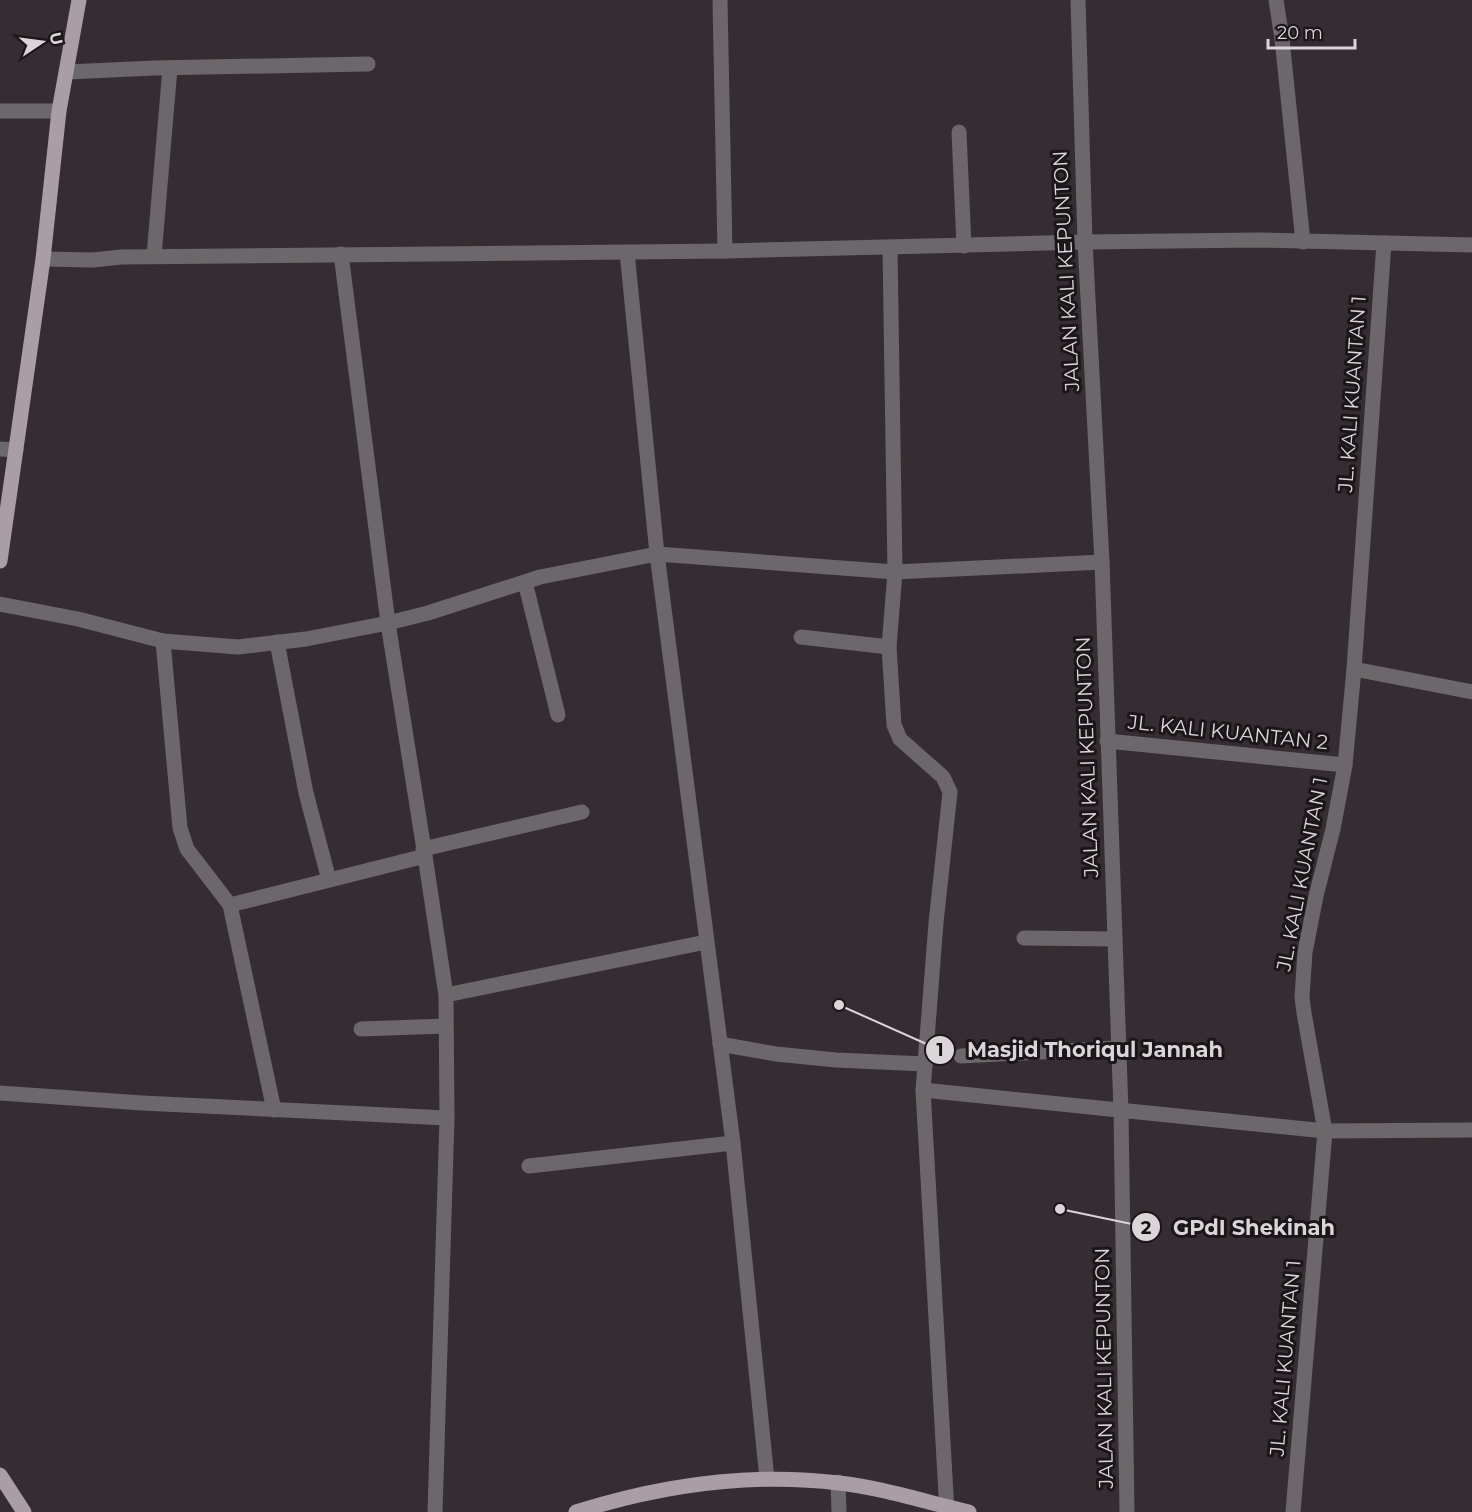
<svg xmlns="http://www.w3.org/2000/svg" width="1472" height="1512" viewBox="0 0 1472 1512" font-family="Montserrat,sans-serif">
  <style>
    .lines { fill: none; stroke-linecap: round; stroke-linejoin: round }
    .minor { stroke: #6c676a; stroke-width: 15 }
    .major { stroke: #a89ea4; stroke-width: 15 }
    .labels { text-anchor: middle; stroke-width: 6; stroke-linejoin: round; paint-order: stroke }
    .street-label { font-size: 20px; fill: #dbd5d9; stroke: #1b1619 }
    .leader { fill: none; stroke: #dbd5d9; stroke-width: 2 }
    .callout-dot { fill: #dbd5d9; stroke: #1b1619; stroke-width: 2 }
    .mark-label { font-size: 18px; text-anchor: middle; font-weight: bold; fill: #111 }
    .callout-label { font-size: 21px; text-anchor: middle; font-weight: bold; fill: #dbd5d9; stroke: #1b1619; stroke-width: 6; stroke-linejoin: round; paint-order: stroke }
  </style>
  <rect width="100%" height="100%" fill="#362d32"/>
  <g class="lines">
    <g class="minor">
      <path d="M720 0 725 251"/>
      <path d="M1078 0 1085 242 1102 562 1121 1111 1127 1512"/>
      <path d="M1276 0 1282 39 1303 242"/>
      <path d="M67 72 154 68 368 64"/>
      <path d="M0 111H59"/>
      <path d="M959 132 964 246"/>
      <path d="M627 252 657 554 733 1143 767 1479"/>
      <path d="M341 254 388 623 425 856"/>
      <path d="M154 256 170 68"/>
      <path d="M43 259 93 260 121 257 725 251 1085 242 1259 240 1472 245"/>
      <path d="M0 449 16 450"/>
      <path d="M525 582 558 715"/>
      <path d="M0 604 78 619 163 641 238 647 306 639 388 623 428 613 540 577 657 554 895 572 890 248"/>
      <path d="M801 637 889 647 895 572 1102 562"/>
      <path d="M163 641 180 828 187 849 230 905 274 1110"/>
      <path d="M277 642 306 793 329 880"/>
      <path d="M889 647 894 725 900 739 943 777 950 792 936 923 923 1090 947 1512"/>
      <path d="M1354 669 1472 692"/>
      <path d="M1107 741 1345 765"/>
      <path d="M423 849 582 812"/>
      <path d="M230 905 425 856 446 995 447 1118"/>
      <path d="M1024 938 1114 939"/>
      <path d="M446 995 706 942"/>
      <path d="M361 1029 446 1026"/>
      <path d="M720 1044 776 1054 836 1060 925 1064"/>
      <path d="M961 1056 1118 1048"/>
      <path d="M923 1090 1325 1131 1472 1130"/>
      <path d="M0 1093 142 1103 447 1118 435 1512"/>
      <path d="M529 1166 733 1143"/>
      <path d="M838 1482 839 1512"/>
      <path d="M1293 1512 1325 1131 1304 1013 1302 997 1305 952 1316 896 1333 829 1345 765 1354 669 1384 243"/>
    </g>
    <g class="major">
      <path d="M0 561 43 259 59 111 79 0"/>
      <path d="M0 1475 24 1512"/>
      <path d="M576 1512C662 1485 749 1472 839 1483 883 1488 925 1502 969 1512"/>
    </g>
  </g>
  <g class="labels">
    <g class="street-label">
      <text transform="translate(1066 271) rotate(-93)" y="7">JALAN KALI KEPUNTON</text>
      <text transform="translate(1352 394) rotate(-86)" y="7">JL. KALI KUANTAN 1</text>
      <text transform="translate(1228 732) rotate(6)" y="7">JL. KALI KUANTAN 2</text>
      <text transform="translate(1087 757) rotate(-92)" y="7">JALAN KALI KEPUNTON</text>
      <text transform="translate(1302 874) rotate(-79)" y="7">JL. KALI KUANTAN 1</text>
      <text transform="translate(1285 1358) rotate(-85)" y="7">JL. KALI KUANTAN 1</text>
      <text transform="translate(1104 1368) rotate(-91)" y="7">JALAN KALI KEPUNTON</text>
    </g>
  </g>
  <path class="leader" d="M839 1005L940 1050M1060 1209L1146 1227"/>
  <g class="callout-dot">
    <circle cx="839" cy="1005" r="6"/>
    <circle cx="1060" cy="1209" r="6"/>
    <circle cx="940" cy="1050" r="15"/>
    <circle cx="1146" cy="1227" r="15"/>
  </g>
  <g class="mark-label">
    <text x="940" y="1056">1</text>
    <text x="1146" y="1234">2</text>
  </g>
  <g class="callout-label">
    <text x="1095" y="1057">Masjid Thoriqul Jannah</text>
    <text x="1254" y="1235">GPdI Shekinah</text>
  </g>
  <g transform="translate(42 42) rotate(77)" stroke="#1b1619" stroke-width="4.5" paint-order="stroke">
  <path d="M0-4.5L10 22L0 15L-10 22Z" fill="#dbd5d9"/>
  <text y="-9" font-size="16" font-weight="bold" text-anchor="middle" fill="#dbd5d9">U</text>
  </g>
  <path d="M1268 39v9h87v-9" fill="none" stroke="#dbd5d9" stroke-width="3"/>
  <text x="1277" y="39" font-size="18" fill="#dbd5d9" stroke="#1b1619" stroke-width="4.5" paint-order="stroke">20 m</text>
</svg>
